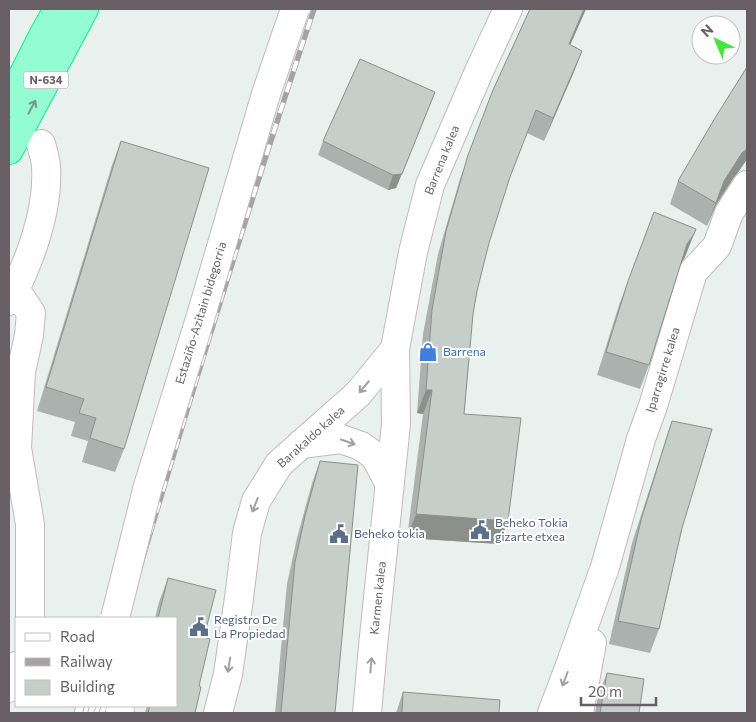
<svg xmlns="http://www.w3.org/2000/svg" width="756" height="722" viewBox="0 0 756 722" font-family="Commissioner,sans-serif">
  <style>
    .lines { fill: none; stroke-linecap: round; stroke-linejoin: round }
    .minor-casing { stroke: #c0babd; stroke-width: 30 }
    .highway-casing { stroke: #03f586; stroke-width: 30 }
    .minor { stroke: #fff; stroke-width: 28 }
    .highway { stroke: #94fcd2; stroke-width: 28 }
    .rail-casing { stroke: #a6a3a5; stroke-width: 5.5 }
    .rail { stroke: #fff; stroke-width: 4; stroke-dasharray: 11; stroke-linecap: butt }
    .minor-bridge-casing { stroke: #c0babd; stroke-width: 30; stroke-linecap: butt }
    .minor-bridge { stroke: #fff; stroke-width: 28 }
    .wall { fill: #aab1ae }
    .shaded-wall { fill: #8b908d }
    .building { fill: #c6ceca; stroke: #8b908d }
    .oneway { stroke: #77968a }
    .oneway2 { stroke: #a49fa2 }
    .labels { text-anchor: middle; stroke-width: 4; stroke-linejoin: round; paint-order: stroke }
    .shield { fill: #fff; stroke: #958f92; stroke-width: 1 }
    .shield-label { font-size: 11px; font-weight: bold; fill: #675f64 }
    .street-label { font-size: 12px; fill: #675f64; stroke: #fff }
    .shop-label { font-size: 12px; fill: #366cbe; stroke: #fff; text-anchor: start }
    .service-label { font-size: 12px; fill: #4e5e75; stroke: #fff; text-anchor: start }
  </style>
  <rect width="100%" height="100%" fill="#e8f1ed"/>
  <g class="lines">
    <g class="minor-casing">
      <g id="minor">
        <path d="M15 289 31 313 29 335 21 372 17 448 30 524V618"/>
        <path d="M9 301C29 263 49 211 46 167 46 160 43 152 41 144"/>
        <path d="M301 444 341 439 361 446 375 456 389 483"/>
        <path d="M9 688 16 666"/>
        <path d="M89 713 92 706"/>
        <path d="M120 713V712"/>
        <path d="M218 713 228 674 239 598 247 533 256 501 279 464 358 394 395 349"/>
        <path d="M367 713 373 646 396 424 395 349 413 252 430 185 480 69 508 9"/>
        <path d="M552 713 569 668 605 567 641 439 653 406 693 272 717 246 729 213 747 185"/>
        <path d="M579 713 592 643"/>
      </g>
    </g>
    <g class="highway-casing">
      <g id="highway">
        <path d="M9 103 44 34 58 9"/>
        <path d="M9 150 84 9"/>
      </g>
    </g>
    <use href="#minor" class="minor"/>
    <use href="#highway" class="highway"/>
    <g class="rail-casing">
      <g id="rail">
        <path d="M114 618 195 350 303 9"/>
        <path d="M125 618C185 414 247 210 314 9"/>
        <path d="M85 713 87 706"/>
        <path d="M96 713 99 706"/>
      </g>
    </g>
    <use href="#rail" class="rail"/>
    <g class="minor-bridge-casing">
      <path id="minor-bridge" d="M115 618 148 486 200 319 266 94 295 9"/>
    </g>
    <use href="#minor-bridge" class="minor-bridge"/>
  </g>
  <g class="wall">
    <path d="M530 9H586L570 45 582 51 573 74 544 141 527 133 507 184 489 243 477 291 473 314 464 414 508 521 499 544 407 538 423 414 417 413 423 334 438 254 460 179 493 90Z"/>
    <path d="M747 67V159L739 171 734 177 716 205 707 226 670 204 678 181Z"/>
    <path d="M435 92 396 188 388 190 318 155 323 141Z"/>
    <path d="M121 141 124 449 115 472 82 462 88 441 71 436 75 422 37 411 112 165Z"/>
    <path d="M654 212 685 257 680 265 649 365 640 389 597 375 619 305Z"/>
    <path d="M672 421 682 528 659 629 650 653 609 644 632 543 664 445Z"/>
    <path d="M320 461 335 713H275L287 584 297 538 312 483Z"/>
    <path d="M168 578 204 637 195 713H145L147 706H176V618H155L159 602Z"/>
    <path d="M607 673 639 713H595L598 696Z"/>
    <path d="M403 692 499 713H396Z"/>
  </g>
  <g class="shaded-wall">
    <path d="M584 9H586L560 68 569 44Z"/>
    <path d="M582 51 573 74 544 141 553 118Z"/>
    <path d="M435 92 396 188 388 190 393 175Z"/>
    <path d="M747 149V159L739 171 734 177 716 205 707 226 724 181 742 153Z"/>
    <path d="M696 229 685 257 678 268 687 244Z"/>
    <path d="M426 390H432L423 414 417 413Z"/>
    <path d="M416 514 508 521 499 544 407 538Z"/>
  </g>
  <g class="building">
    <path d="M530 9H584L569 44 582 51 553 118 536 110 510 177 489 243 477 291 473 314 464 414 521 418 508 521 416 514 432 390H426L432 310 446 231 468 155 493 90Z"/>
    <path d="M360 59 435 92 402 174 393 175 323 141Z"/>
    <path d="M747 67V149L742 153 724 181 716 203 678 181 715 118Z"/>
    <path d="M121 141 209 168 124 449 90 438 96 418 79 413 84 399 46 387Z"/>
    <path d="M654 212 696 229 694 234 687 244 649 365 606 352 628 281Z"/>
    <path d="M672 421 712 429 682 528 659 629 618 621 641 520Z"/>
    <path d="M320 461 358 465 335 713H281L295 562 305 516Z"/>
    <path d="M168 578 216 590 204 637 210 639 199 686 201 687 195 713H148L150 706H176V618H158Z"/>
    <path d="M607 673 644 679 639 713H600Z"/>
    <path d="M403 692 500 700 499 713H402Z"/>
  </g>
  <defs><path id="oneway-shaft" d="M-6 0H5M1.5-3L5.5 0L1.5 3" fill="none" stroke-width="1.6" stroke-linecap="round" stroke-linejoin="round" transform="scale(1.25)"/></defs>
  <use class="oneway" href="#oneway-shaft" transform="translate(32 107) rotate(-62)"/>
  <g class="oneway2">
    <use href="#oneway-shaft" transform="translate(364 387) rotate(130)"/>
    <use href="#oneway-shaft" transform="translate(348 442) rotate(19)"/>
    <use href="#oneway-shaft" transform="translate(255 505) rotate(111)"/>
    <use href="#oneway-shaft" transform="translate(229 665) rotate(99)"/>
    <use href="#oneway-shaft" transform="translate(371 665) rotate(-85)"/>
    <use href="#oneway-shaft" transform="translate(565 679) rotate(111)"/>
  </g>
  <defs>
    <g id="shop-bare" transform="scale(1.5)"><path d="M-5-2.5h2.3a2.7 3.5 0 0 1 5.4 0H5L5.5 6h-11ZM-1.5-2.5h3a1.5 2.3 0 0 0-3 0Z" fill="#3f7fe0" stroke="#fff" stroke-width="2.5" paint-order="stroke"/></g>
    <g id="civic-bare" transform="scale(1.5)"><path d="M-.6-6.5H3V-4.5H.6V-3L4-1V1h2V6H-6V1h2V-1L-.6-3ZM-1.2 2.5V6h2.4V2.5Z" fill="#5c6f8a" stroke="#fff" stroke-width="2.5" paint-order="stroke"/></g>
  </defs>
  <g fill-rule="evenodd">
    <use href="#shop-bare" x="428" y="352"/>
    <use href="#civic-bare" x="480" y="530"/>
    <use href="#civic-bare" x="339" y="534"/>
    <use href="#civic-bare" x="199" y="627"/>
  </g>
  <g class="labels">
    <rect class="shield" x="23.5" y="71.5" width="45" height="17" rx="4"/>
    <g class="shield-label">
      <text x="46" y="84">N-634</text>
    </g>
    <g class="street-label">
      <text transform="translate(442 160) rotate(-68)" y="4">Barrena kalea</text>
      <text transform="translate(201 313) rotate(-73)" y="4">Estaziño-Azitain bidegorria</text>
      <text transform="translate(663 370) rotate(-73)" y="4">Iparragirre kalea</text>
      <text transform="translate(311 437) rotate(-42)" y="4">Barakaldo kalea</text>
      <text transform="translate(378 598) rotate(-84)" y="4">Karmen kalea</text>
    </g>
    <g class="shop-label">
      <text x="443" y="356">Barrena</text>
    </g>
    <g class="service-label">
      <text x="495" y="527">Beheko Tokia<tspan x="495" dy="14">gizarte etxea</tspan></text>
      <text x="354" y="538">Beheko tokia</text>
      <text x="214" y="624">Registro De<tspan x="214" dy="14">La Propiedad</tspan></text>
    </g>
  </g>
  <rect width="756" height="722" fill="none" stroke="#675f64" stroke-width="20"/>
  <rect x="15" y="617" width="162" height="90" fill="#ffffff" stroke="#c2bfc1"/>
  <rect x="25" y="633" width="25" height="8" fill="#ffffff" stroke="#c2bfc1"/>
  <text x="60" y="642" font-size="15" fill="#675f64">Road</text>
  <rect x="25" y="658" width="25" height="8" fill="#a6a3a5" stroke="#c2bfc1"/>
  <text x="60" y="667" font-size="15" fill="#675f64">Railway</text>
  <rect x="25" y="680" width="25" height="15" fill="#c6ceca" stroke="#c2bfc1"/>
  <text x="60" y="692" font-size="15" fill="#675f64">Building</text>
  <g transform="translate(716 40) rotate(316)"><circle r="24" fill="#ffffff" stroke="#c2bfc1"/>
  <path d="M0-4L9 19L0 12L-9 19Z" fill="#43e737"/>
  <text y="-8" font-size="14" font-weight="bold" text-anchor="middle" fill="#675f64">N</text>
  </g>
  <path d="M581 697v8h75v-8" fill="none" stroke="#675f64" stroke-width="2.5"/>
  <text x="588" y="697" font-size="15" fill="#675f64" stroke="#ffffff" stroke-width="4" paint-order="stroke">20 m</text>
</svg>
